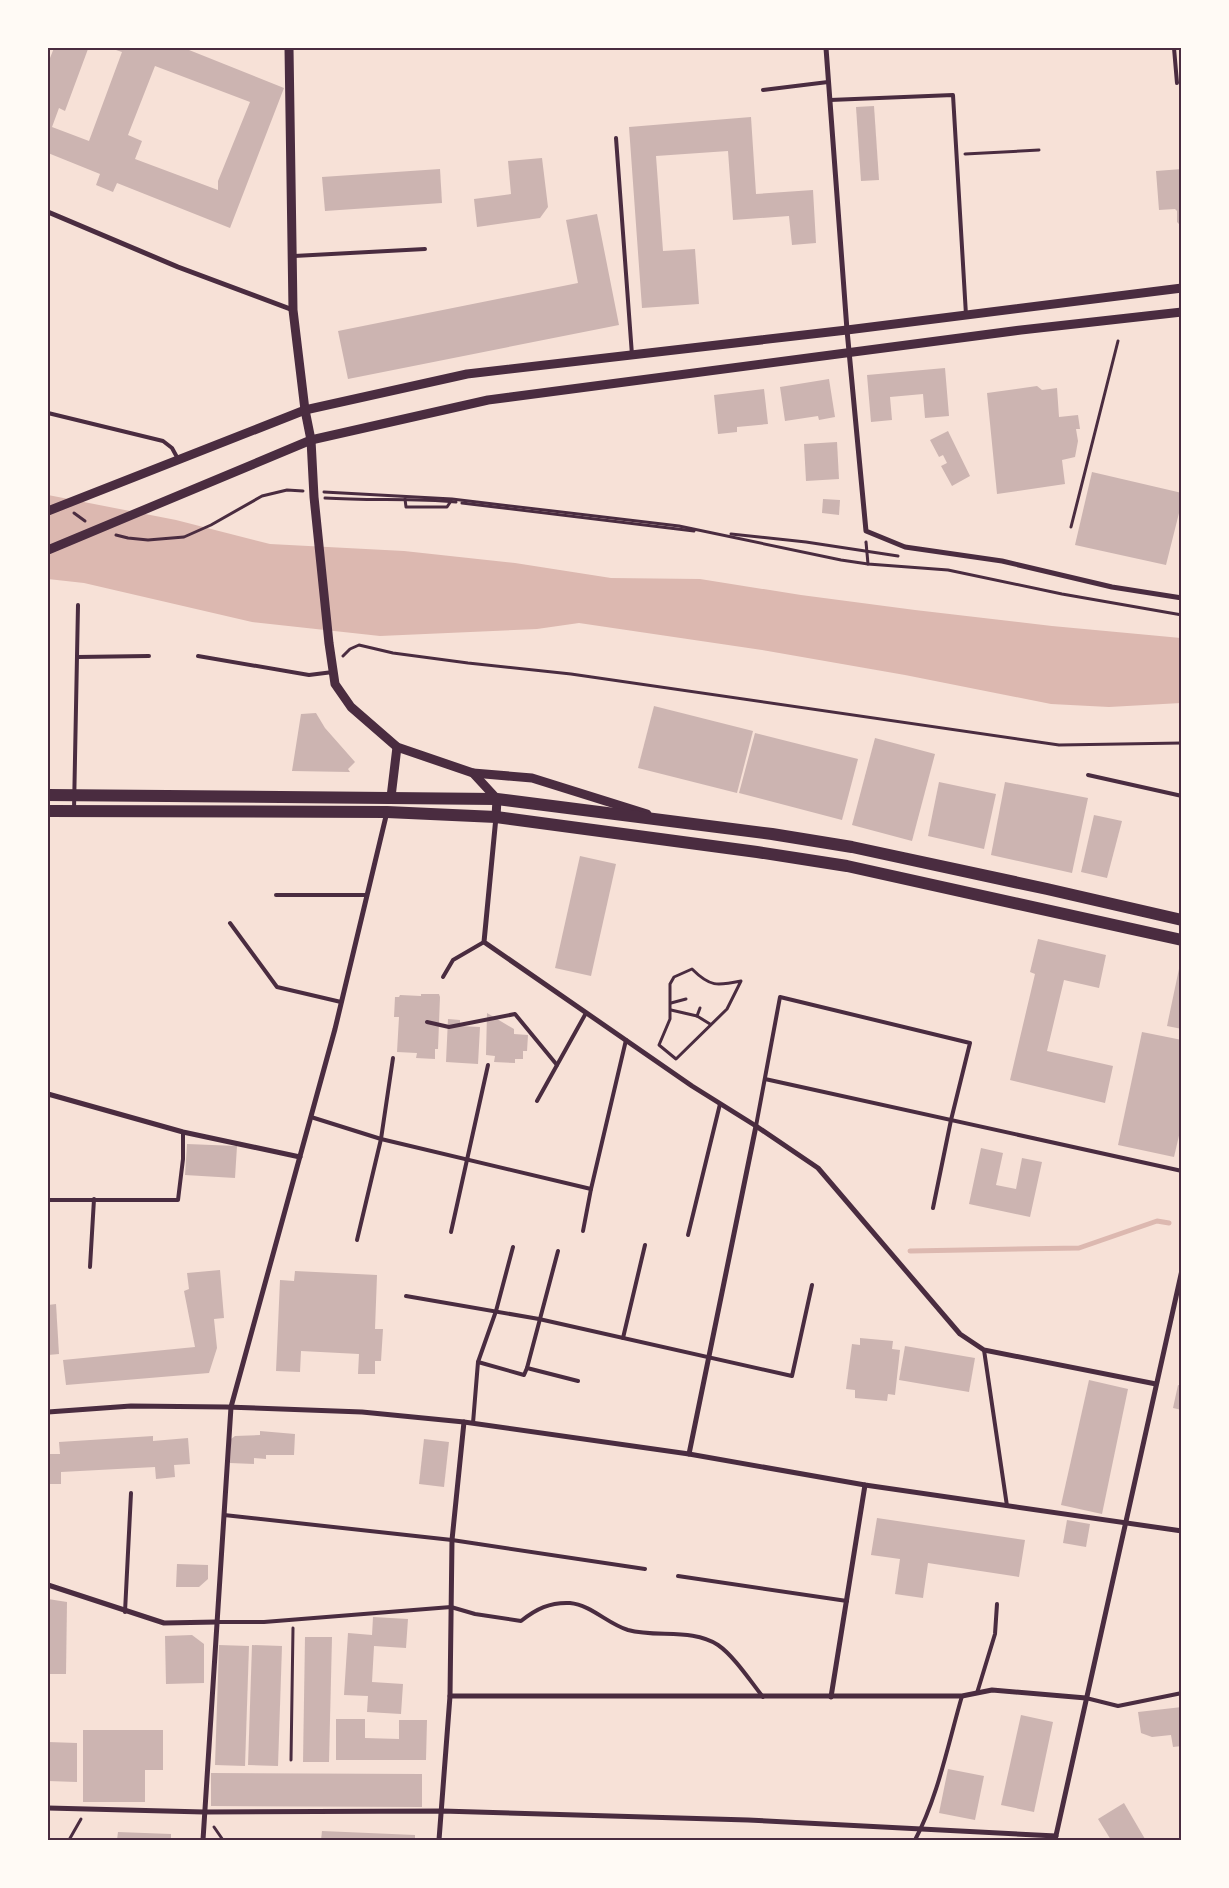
<svg xmlns="http://www.w3.org/2000/svg" width="1229" height="1888" viewBox="0 0 1229 1888" font-family="Cabin,sans-serif">
  <style>
    .water { fill: #dcb8b0 }
    .lines { fill: none; stroke-linecap: round; stroke-linejoin: round }
    .stream { stroke: #dcb8b0; stroke-width: 5 }
    .building { fill: #ccb4b1; fill-rule: evenodd }
    .path { stroke: #4a2c40; stroke-width: 3 }
    .service { stroke: #4a2c40; stroke-width: 4 }
    .minor { stroke: #4a2c40; stroke-width: 5 }
    .tertiary { stroke: #4a2c40; stroke-width: 9 }
    .primary { stroke: #4a2c40; stroke-width: 12 }
    .neatline { fill: none; stroke: #4a2c40; stroke-width: 2 }
  </style>
  <rect width="100%" height="100%" fill="#f7e1d7"/>
  <path class="water" d="M48 495 176 520 270 544 404 551 515 563 611 578 700 579 801 595 915 610 1052 626 1181 638V703L1109 707 1051 704 905 675 762 650 579 623 537 629 380 636 252 622 84 583 48 579Z"/>
  <g class="lines">
    <path class="stream" d="M910 1251 1079 1248 1157 1221 1169 1223"/>
  </g>
  <g class="building">
    <path d="M54 48 88 49 65 111 59 108 52 127 89 141 122 52 110 48H184L284 88 230 228 117 183 113 192 96 185 100 174 48 153V63ZM155 66 250 102 218 181V190L135 159 142 141 128 135Z"/>
    <path d="M874 106 879 180 861 181 856 107Z"/>
    <path d="M751 117 756 194 813 190 816 243 792 245 789 216 733 220 728 151 656 156 663 251 695 249 699 304 642 308 629 127Z"/>
    <path d="M542 158 548 207 540 218 477 227 474 199 511 194 508 161Z"/>
    <path d="M440 169 442 203 325 211 322 177Z"/>
    <path d="M1182 169V227L1177 222V211L1175 209 1159 210 1156 171Z"/>
    <path d="M597 214 619 325 348 379 338 331 578 283 566 220Z"/>
    <path d="M945 368 949 416 925 418 923 394 890 397 892 420 871 422 867 375Z"/>
    <path d="M829 379 835 417 819 420 818 416 785 421 780 387Z"/>
    <path d="M1037 386 1042 390 1057 388 1059 417 1078 415 1080 429H1076L1078 441 1075 457 1062 460 1065 484 997 494 987 393Z"/>
    <path d="M764 389 768 424 737 427V432L718 434 714 395Z"/>
    <path d="M948 431 970 476 952 486 941 466 947 463 943 455 939 457 930 440Z"/>
    <path d="M837 442 839 479 806 481 804 444Z"/>
    <path d="M1092 472 1182 493V501L1166 565 1075 545Z"/>
    <path d="M823 499 840 500 839 515 822 513Z"/>
    <path d="M654 706 753 731 737 793 638 768Z"/>
    <path d="M316 713 325 728 355 762 348 769 350 772 292 771 301 714Z"/>
    <path d="M755 733 858 759 842 820 739 793Z"/>
    <path d="M875 738 935 754 912 841 852 825Z"/>
    <path d="M939 782 996 794 984 849 928 836Z"/>
    <path d="M1005 782 1088 798 1072 873 991 855Z"/>
    <path d="M1094 815 1122 821 1107 878 1081 872Z"/>
    <path d="M580 856 616 864 591 976 555 968Z"/>
    <path d="M1038 939 1106 955 1099 988 1064 980 1047 1051 1113 1066 1105 1103 1010 1080 1035 974 1030 972Z"/>
    <path d="M1180 964H1182V1029L1167 1026Z"/>
    <path d="M421 994H439L440 997 438 1049H435V1059L416 1058 417 1053 397 1052 399 1017H394L395 997H399L400 995 421 996Z"/>
    <path d="M487 1013 514 1029V1034L528 1035 527 1051H523V1059H515V1063L494 1062 495 1056 486 1055Z"/>
    <path d="M448 1019 460 1020V1026L480 1027 478 1064 446 1062Z"/>
    <path d="M1142 1032 1182 1040V1123L1174 1157 1118 1145Z"/>
    <path d="M187 1144 237 1146 235 1178 185 1175Z"/>
    <path d="M981 1148 1003 1153 996 1185 1016 1189 1022 1158 1042 1162 1030 1217 969 1204Z"/>
    <path d="M220 1270 224 1318 214 1319 217 1348 209 1373 66 1385 63 1360 195 1347 184 1291 189 1289 187 1273Z"/>
    <path d="M295 1271 377 1275 375 1329H383L381 1361H375V1374H358L359 1354 301 1351 300 1372 276 1371 280 1280 294 1281Z"/>
    <path d="M56 1304 59 1354 48 1355V1305Z"/>
    <path d="M860 1338 893 1341 892 1349 900 1350 895 1395 888 1394 887 1401 855 1398V1390L846 1389 852 1344 860 1345Z"/>
    <path d="M905 1346 975 1358 969 1392 899 1380Z"/>
    <path d="M1089 1380 1128 1389 1102 1514 1061 1505Z"/>
    <path d="M1178 1385 1182 1386V1410L1173 1408Z"/>
    <path d="M260 1431 295 1434 294 1455H266V1459L254 1458V1464L230 1463 231 1439 235 1436 260 1435Z"/>
    <path d="M153 1436V1441L188 1438 190 1464 174 1465 175 1477 156 1479 155 1467 61 1472V1484H48V1454H60L59 1442Z"/>
    <path d="M424 1439 449 1442 444 1487 419 1484Z"/>
    <path d="M877 1518 1025 1540 1019 1577 928 1563 923 1598 895 1594 900 1559 871 1555Z"/>
    <path d="M1067 1520 1090 1524 1086 1547 1063 1543Z"/>
    <path d="M177 1564 208 1565V1579L199 1587H176Z"/>
    <path d="M48 1599 67 1602 66 1674H48Z"/>
    <path d="M373 1617 408 1619 406 1648 374 1646 372 1682 403 1684 401 1714 367 1712 368 1696 344 1695 348 1633 372 1635Z"/>
    <path d="M192 1635 204 1644V1683L166 1684 165 1636Z"/>
    <path d="M305 1637H332L329 1762H303Z"/>
    <path d="M219 1645 249 1646 245 1766 215 1765Z"/>
    <path d="M252 1645 282 1646 278 1766 248 1765Z"/>
    <path d="M1182 1707V1746L1173 1747 1171 1735 1152 1737 1141 1733 1138 1712Z"/>
    <path d="M1021 1715 1053 1722 1034 1812 1001 1805Z"/>
    <path d="M336 1719H365V1738L399 1739V1720H427L426 1760H336Z"/>
    <path d="M83 1730H163V1770H145V1802H83Z"/>
    <path d="M48 1742 77 1743V1782L48 1781Z"/>
    <path d="M948 1769 984 1776 975 1820 939 1813Z"/>
    <path d="M211 1773 422 1774V1807L211 1806Z"/>
    <path d="M1124 1803 1145 1839 1143 1840H1111L1098 1819Z"/>
    <path d="M322 1831 415 1835V1840H321Z"/>
    <path d="M118 1832 171 1834V1840H117Z"/>
  </g>
  <g class="lines">
    <g class="path">
      <path d="M965 154 1039 150"/>
      <path d="M324 492 452 499 679 526 841 560 868 564 948 570 1062 594 1182 615"/>
      <path d="M325 498C369 501 413 498 456 502"/>
      <path d="M405 499 406 507H447L451 501"/>
      <path d="M462 503 694 531"/>
      <path d="M74 513 85 521"/>
      <path d="M1071 527 1118 341"/>
      <path d="M731 534 806 542 898 556"/>
      <path d="M116 535 128 538 148 540 184 537 211 525 262 496 287 490 303 491"/>
      <path d="M866 542 868 564"/>
      <path d="M343 656 350 649 359 645 393 653 468 663 571 674 1059 745 1182 743"/>
      <path d="M692 969C710 987 717 986 741 981L727 1009 676 1059 659 1045 670 1019V984L674 977Z"/>
      <path d="M671 1003 686 999"/>
      <path d="M671 1010 697 1016 710 1024"/>
      <path d="M697 1016 700 1008"/>
      <path d="M291 1760 293 1628"/>
      <path d="M214 1827 223 1840"/>
      <path d="M69 1840 81 1819"/>
      <path d="M257 1840H273"/>
    </g>
    <g class="service">
      <path d="M1174 48 1177 83"/>
      <path d="M763 90 828 82"/>
      <path d="M830 100 953 95 966 315"/>
      <path d="M616 138 632 355"/>
      <path d="M294 256 425 249"/>
      <path d="M48 413 163 441 172 448 178 459"/>
      <path d="M198 656 309 675 333 672"/>
      <path d="M77 657 149 656"/>
      <path d="M1088 775 1182 796"/>
      <path d="M74 810 78 605"/>
      <path d="M276 895H367"/>
      <path d="M230 923 277 987 341 1002"/>
      <path d="M443 977 453 960 484 942"/>
      <path d="M427 1022 449 1027 515 1014 557 1065"/>
      <path d="M765 1079 1182 1171"/>
      <path d="M537 1101 586 1013"/>
      <path d="M311 1117 381 1139 591 1189"/>
      <path d="M756 1126 780 997 970 1043 951 1120 933 1208"/>
      <path d="M48 1200H178L183 1159V1132"/>
      <path d="M583 1231 591 1189 626 1040"/>
      <path d="M451 1232 488 1065"/>
      <path d="M688 1235 720 1104"/>
      <path d="M357 1240 381 1139 393 1058"/>
      <path d="M90 1267 94 1199"/>
      <path d="M406 1296 539 1319 792 1376 812 1285"/>
      <path d="M623 1338 645 1245"/>
      <path d="M984 1350 1007 1506"/>
      <path d="M478 1362 524 1375 527 1368 578 1381"/>
      <path d="M527 1368 558 1251"/>
      <path d="M473 1423 478 1362 496 1311 513 1247"/>
      <path d="M224 1515 452 1540 645 1569"/>
      <path d="M678 1576 847 1601"/>
      <path d="M125 1612 131 1493"/>
      <path d="M217 1622H264L451 1607 475 1614 521 1621C536 1609 550 1602 570 1603 591 1605 608 1624 628 1630 657 1638 692 1628 718 1645 734 1656 751 1682 763 1697"/>
      <path d="M977 1693 995 1634 997 1604"/>
      <path d="M1086 1698 1118 1706 1182 1693"/>
      <path d="M915 1840C938 1797 948 1744 962 1696"/>
    </g>
    <g class="minor">
      <path d="M826 48 847 330 866 531 905 547 1002 561 1112 587 1182 598"/>
      <path d="M48 212 178 267 293 310"/>
      <path d="M496 817 484 942 692 1086 756 1126 818 1168 960 1334 984 1350 1156 1384"/>
      <path d="M48 1094 183 1132 300 1157"/>
      <path d="M48 1412 131 1406 226 1407 362 1412 464 1422 689 1454 865 1485 1182 1531"/>
      <path d="M689 1454 756 1126"/>
      <path d="M48 1585 164 1623 217 1622"/>
      <path d="M450 1696H962L992 1690 1086 1698"/>
      <path d="M831 1697 865 1485"/>
      <path d="M48 1808 204 1812 442 1811 748 1820 1056 1836"/>
      <path d="M203 1840 231 1407 335 1029 387 812"/>
      <path d="M439 1840 450 1696 452 1540 464 1422"/>
      <path d="M1055 1840 1182 1270"/>
    </g>
    <g class="tertiary">
      <path d="M289 48 293 310 305 410 311 440 314 497 329 643 335 684 351 707 397 747 473 773 497 799 496 817"/>
      <path d="M48 511 305 410 467 374 847 330 1182 288"/>
      <path d="M48 550 311 440 488 400 1021 330 1182 312"/>
      <path d="M473 773 532 778 647 814"/>
      <path d="M391 797 397 747"/>
    </g>
    <g class="primary">
      <path d="M48 795 497 799 772 834 852 847 1047 889 1182 920"/>
      <path d="M48 811 387 812 496 817 757 852 847 866 1182 940"/>
    </g>
  </g>
  <rect width="1229" height="1888" fill="none" stroke="#fffaf5" stroke-width="98"/>
  <rect x="49" y="49" width="1131" height="1790" class="neatline"/>
</svg>
